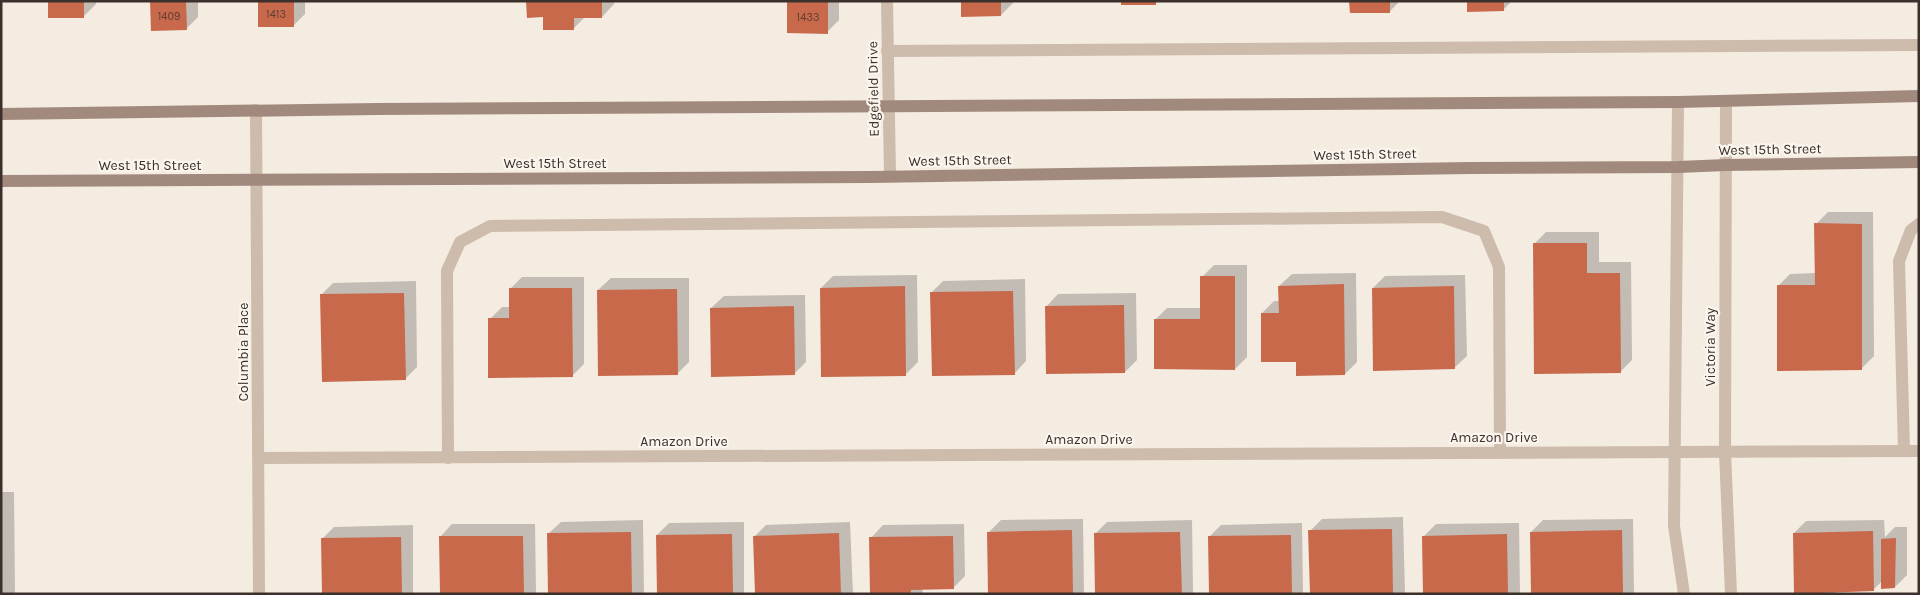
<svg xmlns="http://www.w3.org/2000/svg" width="1920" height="595" viewBox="0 0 1920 595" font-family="Karla,sans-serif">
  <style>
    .shadow { fill: #0003 }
    .building { fill: #c8694b }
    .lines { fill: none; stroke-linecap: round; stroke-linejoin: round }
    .service { stroke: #cdbbac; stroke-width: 12 }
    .minor { stroke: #cdbbac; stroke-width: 12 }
    .tertiary { stroke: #cdbbac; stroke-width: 12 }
    .secondary { stroke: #a18a7d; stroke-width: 12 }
    .labels { text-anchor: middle; stroke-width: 4.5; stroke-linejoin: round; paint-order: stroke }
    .number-label { font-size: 11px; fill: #5e3e33 }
    .street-label { font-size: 14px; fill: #3b302b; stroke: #fbf5ee }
  </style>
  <rect width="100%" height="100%" fill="#f4ebe1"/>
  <g class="shadow">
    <path d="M49 1H96V4L84 16Z"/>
    <path d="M152 1H198V17L186 29Z"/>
    <path d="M259 1H305V14L293 26Z"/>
    <path d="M527 1H614V4L602 17H585L573 29 544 16Z"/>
    <path d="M789 1H839V20L827 32Z"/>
    <path d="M962 1H1013V3L1001 15Z"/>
    <path d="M1351 1H1400L1390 11Z"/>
    <path d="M1468 1H1512L1503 10Z"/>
    <path d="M1828 212H1873L1874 356 1862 368 1778 286 1790 274 1816 273V224Z"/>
    <path d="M1546 232H1599V262H1631L1632 360 1620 372 1534 244Z"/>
    <path d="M1214 265H1247V357L1235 369 1155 320 1167 308H1202V277Z"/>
    <path d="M1356 273 1357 362 1345 374 1262 313 1274 301H1280L1279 286 1292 274Z"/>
    <path d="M917 275 918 362 906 374 821 288 833 276Z"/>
    <path d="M1465 275 1467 356 1454 368 1373 288 1385 276Z"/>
    <path d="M522 277H584V364L572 376 490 319 502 307H510V289Z"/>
    <path d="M611 278H689V362L677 374 598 290Z"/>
    <path d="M1025 279 1026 361 1014 374 931 293 943 281Z"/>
    <path d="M416 281 417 367 405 379 321 295 333 283Z"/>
    <path d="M1136 293 1137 360 1125 372 1046 307 1058 294Z"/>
    <path d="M805 295 806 362 794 374 711 308 724 296Z"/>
    <path d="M1 492H14L15 594H1Z"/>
    <path d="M1403 517 1405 594H1311L1310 531 1322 519Z"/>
    <path d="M1083 519 1084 594H990L989 532 1001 520Z"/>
    <path d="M1633 519 1634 594H1532L1531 532 1543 520Z"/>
    <path d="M643 520 644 594H550L548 534 561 522Z"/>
    <path d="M1192 520 1193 594H1096L1095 534 1107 522Z"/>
    <path d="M1884 520 1885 537 1895 527H1907V575L1895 587 1882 581 1873 590H1836V594H1795L1794 533 1806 521Z"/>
    <path d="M744 522V594H658L657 535 669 523Z"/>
    <path d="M850 522 853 594H756L754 537 766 525Z"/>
    <path d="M1302 523 1303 594H1210L1209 537 1221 525Z"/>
    <path d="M1519 523 1520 594H1425L1424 536 1436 524Z"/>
    <path d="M452 524H535L536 594H441L440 537Z"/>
    <path d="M964 524 965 576 953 588H922L923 594H871V538L883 525Z"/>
    <path d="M413 525V594H323L322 539 334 527Z"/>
  </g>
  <g class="building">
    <rect x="48" y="1" width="36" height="17"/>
    <path d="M150 1H186L187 30 151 31Z"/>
    <rect x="258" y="1" width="36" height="26"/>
    <path d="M526 1H602V18H574V30H543V17L527 18Z"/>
    <path d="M787 1H828V34L787 33Z"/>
    <path d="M961 1H1001V16L961 17Z"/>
    <rect x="1121" y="1" width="35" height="4"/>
    <path d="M1349 1H1390V13H1350Z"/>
    <path d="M1467 1H1504V11L1467 12Z"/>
    <path d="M1814 223 1862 224V370L1777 371V285H1815Z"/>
    <path d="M1533 243H1587V273H1620L1621 373 1534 374Z"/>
    <path d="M1200 276H1235V370L1154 369V319H1200Z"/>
    <path d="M1344 284 1345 375 1296 376V362H1261V313H1279L1278 286Z"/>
    <path d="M905 286 906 376 821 377 820 288Z"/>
    <path d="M1454 286 1455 369 1373 371 1372 288Z"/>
    <path d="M509 288H572L573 377 488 378V318H509Z"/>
    <path d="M677 289 678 375 598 376 597 290Z"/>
    <path d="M1013 291 1015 375 932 376 930 292Z"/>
    <path d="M404 293 406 380 322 382 320 294Z"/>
    <path d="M1124 305 1125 373 1046 374 1045 306Z"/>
    <path d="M794 306 795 375 711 377 710 308Z"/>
    <path d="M1392 529 1393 594H1310L1308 530Z"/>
    <path d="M1072 530 1073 594H988L987 532Z"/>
    <path d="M1622 530 1623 594H1531L1530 532Z"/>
    <path d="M1873 531 1874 591 1794 594 1793 533Z"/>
    <path d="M631 532 632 594H548L547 533Z"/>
    <path d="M1180 532 1182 594H1095L1094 533Z"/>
    <path d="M839 533 841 594H755L753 536Z"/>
    <path d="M732 534 733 594H657L656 535Z"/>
    <path d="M1507 534 1508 594H1423L1422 536Z"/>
    <path d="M1291 535 1292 594H1209L1208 536Z"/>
    <path d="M439 536H523L524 594H440Z"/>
    <path d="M953 536 954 589 911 590V594H870L869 537Z"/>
    <path d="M401 537 402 594H322L321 538Z"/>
    <path d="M1896 538 1895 588 1881 589V539Z"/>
  </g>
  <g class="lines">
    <g class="service">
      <path d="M887 51 1919 45"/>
      <path d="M1904 451 1899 261 1911 230 1919 224"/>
      <path d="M448 458 447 271 460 242 490 226 1442 217 1484 231 1499 267 1500 452"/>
    </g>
    <g class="minor">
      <path d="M887 1 890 176"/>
      <path d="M1726 101 1725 452 1731 594"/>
      <path d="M1678 102 1674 526 1684 594"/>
      <path d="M259 458 1919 451"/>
    </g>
    <path class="tertiary" d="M256 110 259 594"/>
    <g class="secondary">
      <path d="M1 114 377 109 1678 102 1919 96"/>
      <path d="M1 181 871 177 1471 168 1678 167 1726 165 1919 162"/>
    </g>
  </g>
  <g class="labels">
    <g class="number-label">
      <text x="276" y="18">1413</text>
      <text x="169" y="20">1409</text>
      <text x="808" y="21">1433</text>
    </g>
    <g class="street-label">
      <text transform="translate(873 89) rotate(-91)" y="5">Edgefield Drive</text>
      <text transform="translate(1770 149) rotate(-1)" y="5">West 15th Street</text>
      <text transform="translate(1365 154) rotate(-1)" y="5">West 15th Street</text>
      <text transform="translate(960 160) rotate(-1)" y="5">West 15th Street</text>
      <text x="555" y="168">West 15th Street</text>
      <text x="150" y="170">West 15th Street</text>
      <text transform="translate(1710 347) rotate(-90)" y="5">Victoria Way</text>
      <text transform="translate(243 352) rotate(-90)" y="5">Columbia Place</text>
      <text x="1494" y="442">Amazon Drive</text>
      <text x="1089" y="444">Amazon Drive</text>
      <text x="684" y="446">Amazon Drive</text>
    </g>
  </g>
  <rect width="1920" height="595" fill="none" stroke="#3b302b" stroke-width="5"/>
</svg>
